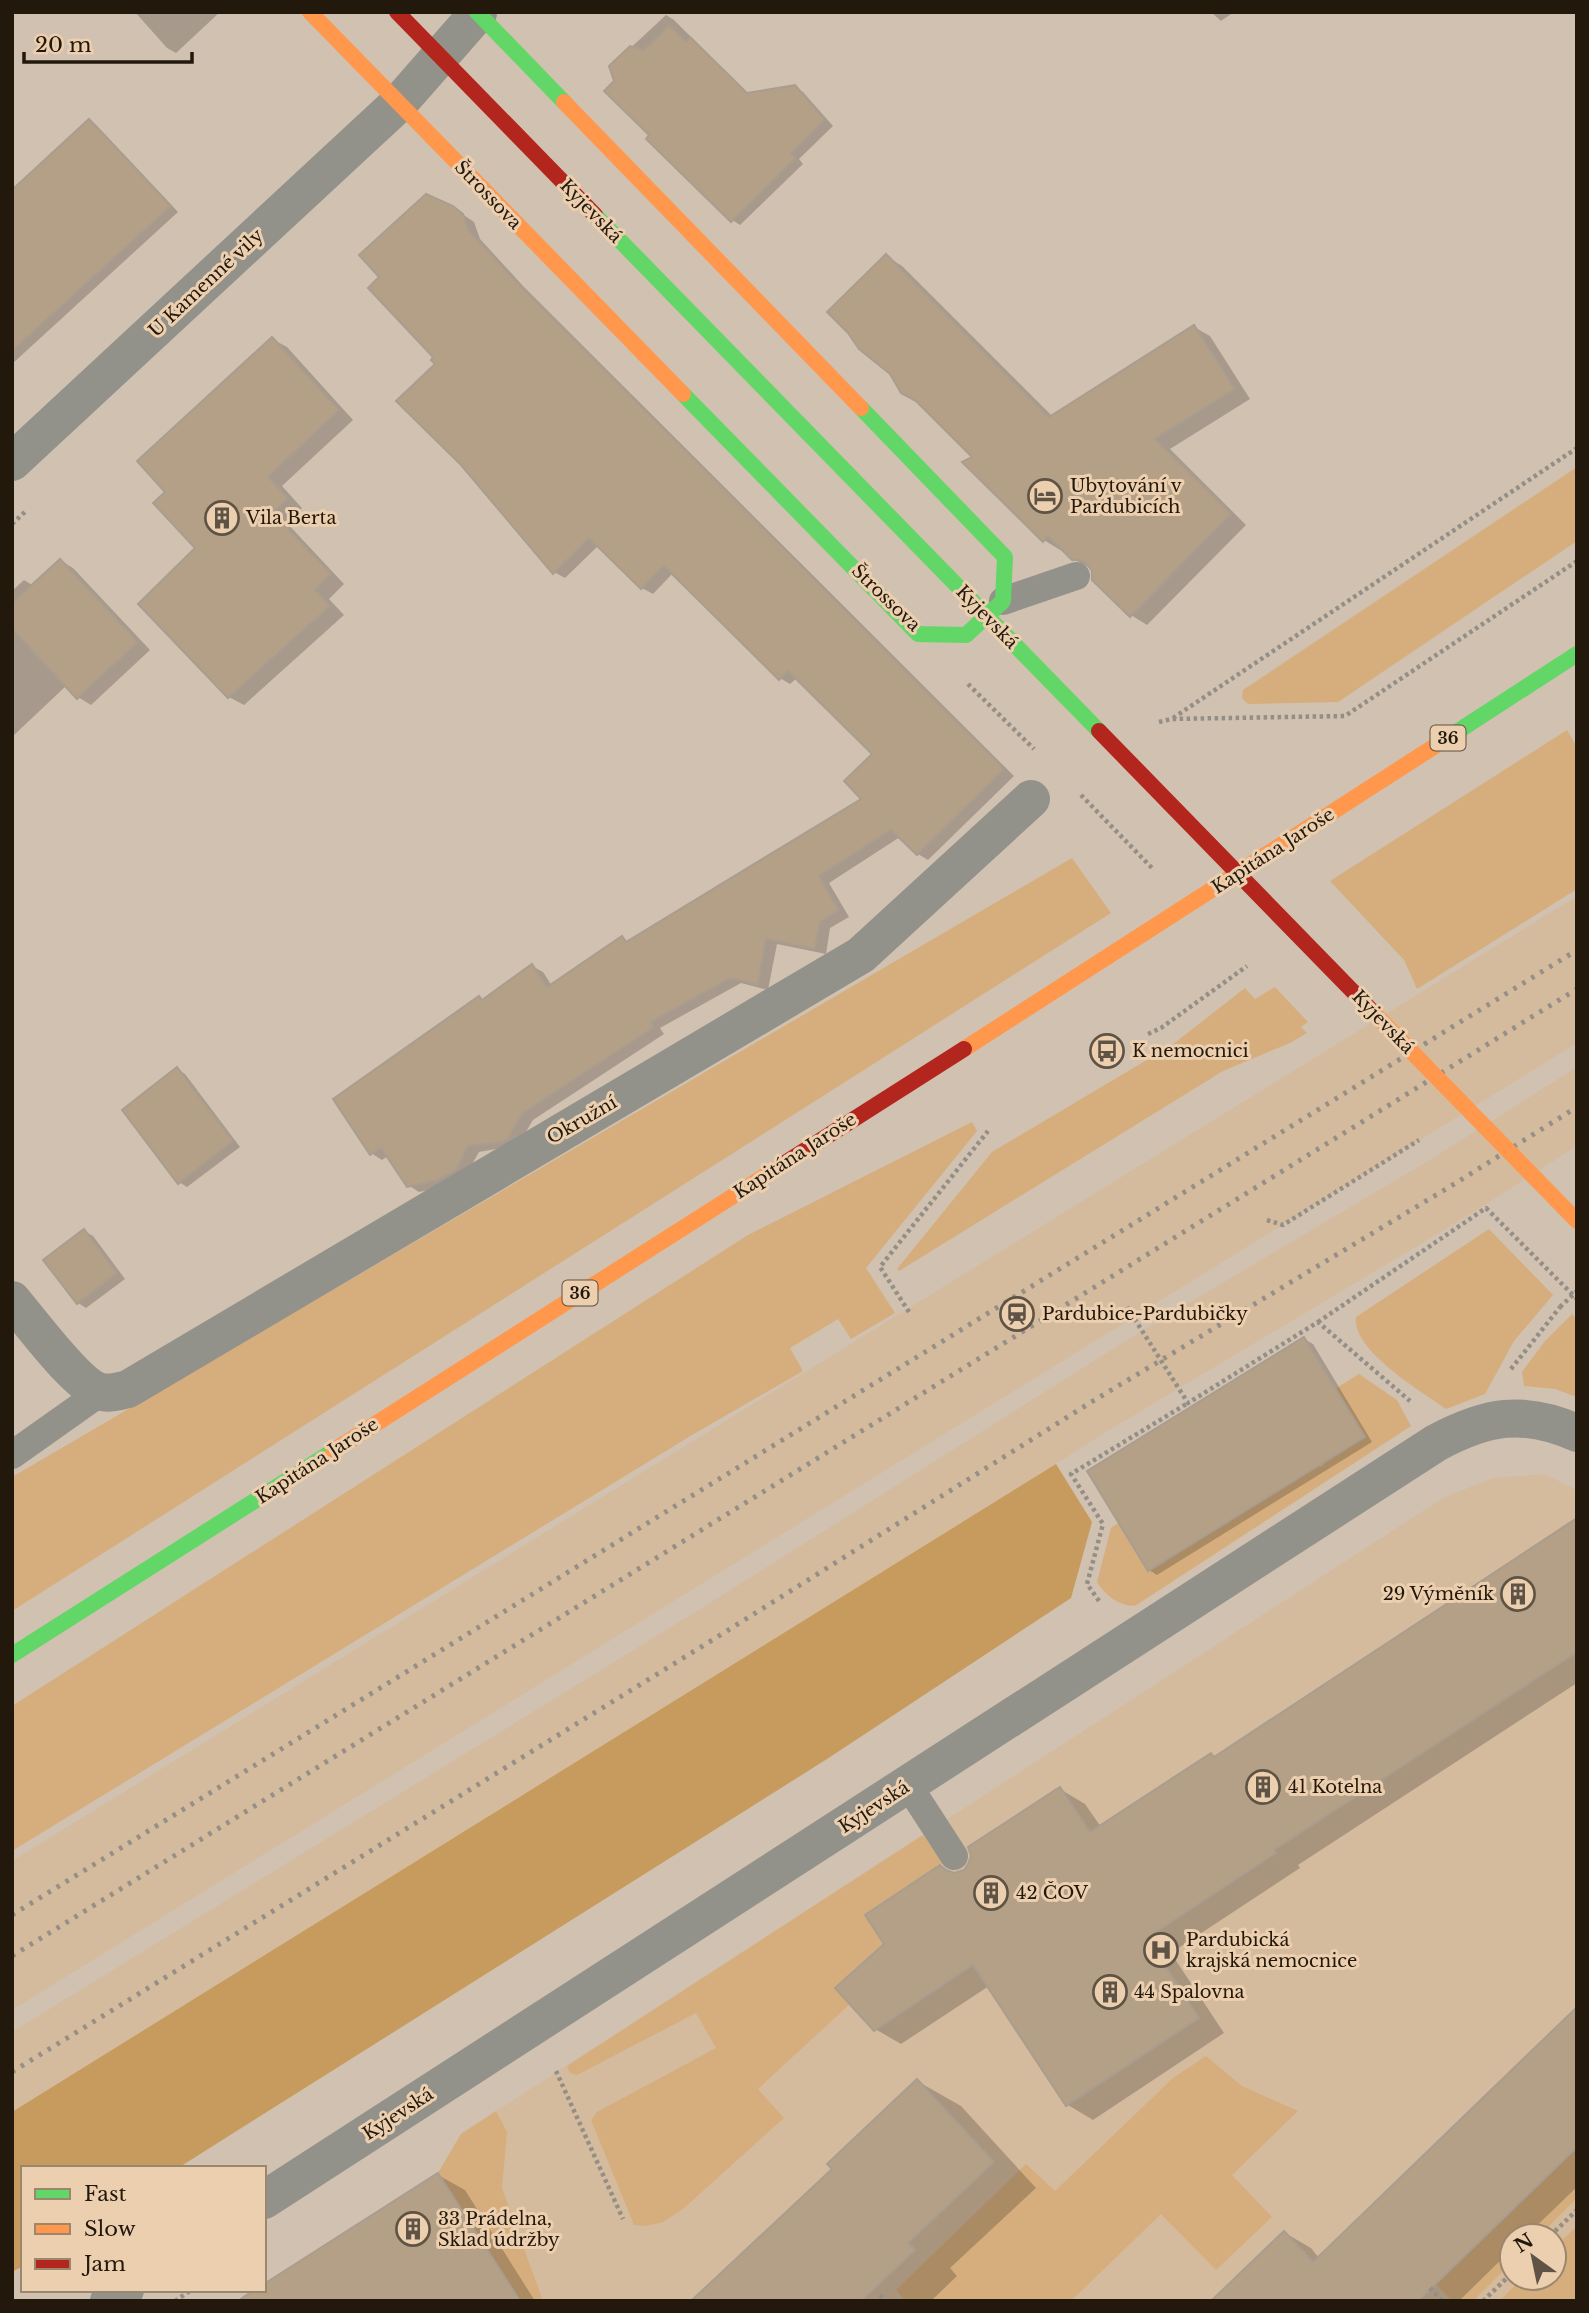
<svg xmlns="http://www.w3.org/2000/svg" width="1589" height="2313" viewBox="0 0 1589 2313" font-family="'Libre Baskerville',serif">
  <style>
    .built { fill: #d4bb9e; fill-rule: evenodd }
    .green { fill: #d6ae7d }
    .forest { fill: #c69b5d }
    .shadow { fill: #0003 }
    .building { fill: #b4a086; stroke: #a99d90; stroke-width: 2 }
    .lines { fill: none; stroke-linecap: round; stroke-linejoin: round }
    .path { stroke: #938e86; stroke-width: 4.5; stroke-dasharray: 3.5 3.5; stroke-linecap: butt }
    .lane { stroke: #92928b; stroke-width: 28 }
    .street { stroke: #92928b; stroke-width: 38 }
    .fast { stroke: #63d668; stroke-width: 16 }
    .slow { stroke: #ff974d; stroke-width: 16 }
    .jam { stroke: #b3261e; stroke-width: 16 }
    .rail { stroke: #968f86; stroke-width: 5; stroke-dasharray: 3.5 7; stroke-linecap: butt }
    .path-bridge { stroke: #938e86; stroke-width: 4.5; stroke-dasharray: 3.5 3.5; stroke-linecap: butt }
    .fast-bridge { stroke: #63d668; stroke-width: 16 }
    .slow-bridge { stroke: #ff974d; stroke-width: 16 }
    .jam-bridge { stroke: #b3261e; stroke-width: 16 }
    .labels { text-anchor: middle; stroke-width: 6; stroke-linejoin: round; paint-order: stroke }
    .shield { fill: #eccfaf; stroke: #5f4f3d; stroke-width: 2 }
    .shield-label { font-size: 16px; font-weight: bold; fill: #22180c }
    .street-label { font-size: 18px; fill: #22180c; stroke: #eccfaf }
    .poi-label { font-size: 18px; fill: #22180c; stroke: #eccfaf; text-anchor: start }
  </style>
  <rect width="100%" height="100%" fill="#d1c1b0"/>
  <g class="built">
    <path d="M1577 896V1043L12 2010V1861Z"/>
    <path d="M1577 1067V1146L1469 1215 1111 1429 732 1668 12 2112V2032L697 1611 1143 1330 1433 1158Z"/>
    <path d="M1544 1474 1577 1490V2301H238L254 2290H264V2284L438 2173 461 2134 1443 1498 1493 1478ZM1512 2236H1554V2278H1512Z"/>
  </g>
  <g class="green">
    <path d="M1577 467V541L1338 702 1248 704 1242 698 1243 690Z"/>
    <path d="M1567 730 1577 747V889L1417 989 1404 960 1330 881Z"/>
    <path d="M1072 858 1111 913 12 1611V1477Z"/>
    <path d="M1275 987 1308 1022 1301 1027 1307 1033 1290 1043 1223 1071 899 1271 897 1269 992 1152 1172 1045 1245 988 1255 999Z"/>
    <path d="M972 1122 977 1131 866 1268 895 1313 851 1339 838 1319 790 1348 803 1371 692 1435 12 1851V1706L748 1235Z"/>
    <path d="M1489 1229 1553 1295 1514 1341 1485 1394 1446 1409C1421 1391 1352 1351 1356 1317Z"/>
    <path d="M1572 1314 1577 1319V1397L1555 1389 1524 1386 1522 1372 1545 1341Z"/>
    <path d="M1359 1374 1397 1400 1411 1426 1135 1606C1119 1606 1105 1595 1097 1582L1111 1528 1118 1523 1148 1571 1190 1544 1192 1547 1193 1543 1319 1465 1321 1467 1323 1466 1335 1389Z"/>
    <path d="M923 1835 943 1863 866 1915 921 1999 850 2004 758 2089 784 2118 683 2209 663 2222 646 2226 634 2225 591 2120 597 2112 716 2048 696 2013 577 2075 570 2073 567 2066Z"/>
    <path d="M1206 2056 1242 2086 1298 2111 1232 2175 1272 2217 1216 2270 1161 2214 1071 2301H905L896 2290 1026 2164 1055 2191 1173 2078Z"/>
    <path d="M496 2111 507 2132 502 2188 543 2301H520L438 2173 461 2134Z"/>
    <path d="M1577 2147V2198L1539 2236H1512V2262L1473 2301H1452L1436 2284Z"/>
    <path d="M1577 2226V2301H1499L1523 2278H1554V2248Z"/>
  </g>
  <path class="forest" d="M1056 1464 1092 1522 1071 1598 827 1759 178 2168H23V2266L12 2272V2112Z"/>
  <g class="shadow">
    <path d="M135 12H220L176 53 167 48Z"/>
    <path d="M1211 12H1234L1221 21Z"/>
    <path d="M666 15 674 20 749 95 794 87 803 92 833 126 799 159 803 164 740 225 732 220 652 135 616 81 611 66Z"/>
    <path d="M90 122 98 127 178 212 12 364V193Z"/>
    <path d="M452 207 474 222 480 239 523 286 1014 776 928 860 918 854 900 837 829 883 849 917 830 928 826 954 777 944 768 990 741 983 660 1028 664 1034 533 1120 518 1145 479 1152 466 1175 448 1186 419 1192 408 1185 388 1156 382 1160 371 1153 479 998 484 1001 532 966 543 972 552 986 622 938 629 942 864 799 874 754 797 678 790 684 780 678 673 573 653 594 642 588 599 545 565 578 554 572 438 364Z"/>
    <path d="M886 256 902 266 1053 417 1194 327 1210 336 1250 399 1170 449 1246 525 1147 625 1131 615 1090 568 1073 559 1062 548 1060 550 1044 540 975 457 917 400 902 391 884 366Z"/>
    <path d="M272 339 287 347 353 420 282 486 302 508 286 522 344 584 329 599 344 615 244 705 229 697 198 549 168 492Z"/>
    <path d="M61 561 73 568 150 650 91 705 78 697 67 685 12 737V591L24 580 34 586Z"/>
    <path d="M177 1069 185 1074 240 1147 187 1187 179 1182Z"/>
    <path d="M84 1231 93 1236 125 1279 86 1308 78 1303Z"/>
    <path d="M1304 1339 1313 1344 1372 1442 1157 1575 1149 1570Z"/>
    <path d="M1577 1535V1683L1298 1865 1300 1868 1171 1953 1224 2033 1093 2120 1068 2105 989 1986 901 2044 875 2029 887 1944 954 1874 965 1871 1060 1789 1085 1804 1101 1827 1211 1755 1216 1758Z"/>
    <path d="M1577 2010V2187L1526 2236H1512V2249L1459 2301H1246L1285 2233 1311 2248 1319 2258Z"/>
    <path d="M917 2081 961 2106 1036 2188 950 2268 957 2276 931 2301H694L834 2169Z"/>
    <path d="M438 2175 465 2190 535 2301H242L264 2290Z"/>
  </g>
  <g class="building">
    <path d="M669 25 686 42 690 37 747 93 795 85 825 120 791 153 796 158 731 222 646 139 649 135 604 91 614 81 609 66 630 46 644 50Z"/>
    <path d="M89 119 171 206 12 351V190Z"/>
    <path d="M426 194 453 206 463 214 469 231 513 278 1004 769 917 855 891 830 819 876 839 910 820 922 815 949 766 939 758 985 730 978 651 1022 654 1027 522 1114 508 1139 503 1142 468 1146 456 1170 436 1181 407 1187 381 1148 370 1155 333 1099 479 996 482 1000 532 964 547 987 622 936 626 942 861 799 844 781 872 754 788 671 779 680 664 566 641 589 589 538 553 574 461 465 396 401 435 364 431 360 433 357 368 288 379 277 359 255Z"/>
    <path d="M886 254 1049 417 1194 325 1235 389 1155 439 1231 514 1130 617 1092 580V571L1087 564 1080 560H1072L1048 536 1043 542 962 462 972 457 916 401 901 393 890 374 859 349 848 333 827 312Z"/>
    <path d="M272 337 339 410 268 477 288 498 273 513 331 574 315 590 330 606 228 698 138 604 195 548 153 503 165 492 137 461Z"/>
    <path d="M60 559 138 642 77 699 12 629V603Z"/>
    <path d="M177 1067 233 1141 178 1184 122 1110Z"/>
    <path d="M84 1229 117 1273 77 1304 43 1260Z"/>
    <path d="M1304 1337 1365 1437 1148 1571 1087 1471Z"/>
    <path d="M1577 1518V1652L1274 1850 1276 1853 1147 1938 1199 2018 1066 2106 973 1965 874 2031 835 1988 884 1944 865 1915 940 1865 946 1870 954 1873 964 1870 968 1864 971 1856 968 1847 1060 1787 1090 1832 1211 1753 1214 1757Z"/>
    <path d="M1577 2007V2147L1418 2301H1211L1284 2231 1313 2262Z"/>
    <path d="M917 2079 994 2162 908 2243 915 2250 861 2301H691L832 2169 827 2164Z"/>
    <path d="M438 2173 520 2301H238L254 2290H264V2284Z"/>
  </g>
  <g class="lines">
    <g class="path">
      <path d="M12 524 27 510"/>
      <path d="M968 684 1034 749"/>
      <path d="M1173 718 1577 448"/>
      <path d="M1159 722 1171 719 1345 716 1577 561"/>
      <path d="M1081 795 1153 869"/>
      <path d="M1148 1034 1161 1028 1247 966"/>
      <path d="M1267 1220 1283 1225 1419 1140"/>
      <path d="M1127 1307 1188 1403 1318 1322 1410 1401"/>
      <path d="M909 1312 880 1267 988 1131"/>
      <path d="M1318 1322 1486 1208 1577 1299"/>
      <path d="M1511 1369 1560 1307"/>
      <path d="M1099 1601 1087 1584 1103 1524 1071 1474 1188 1403"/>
      <path d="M556 2071 623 2219"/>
      <path d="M1550 2236 1577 2210"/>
      <path d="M1430 2288 1442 2301"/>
      <path d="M880 2295 885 2301"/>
      <path d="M175 2301 191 2290"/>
      <path d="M1483 2301 1512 2273"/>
    </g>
    <g class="lane">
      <path d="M1003 601 1076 576"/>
      <path d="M12 1455 101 1392"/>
      <path d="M908 1785 954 1856"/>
    </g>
    <g class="street">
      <path d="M12 462 399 103 478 13"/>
      <path d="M12 1300C29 1320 78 1387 101 1392 110 1394 120 1391 128 1389L861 955 1031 799"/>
      <path d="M264 2200 1436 1443C1486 1416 1523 1409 1577 1433"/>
      <path d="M109 2301 125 2290"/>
    </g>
    <g class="fast">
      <path d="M477 12 564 102"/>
      <path d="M683 394 918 634 966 635 1003 601 1005 557 861 408"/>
      <path d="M1449 737 1577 654"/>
      <path d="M12 1655 333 1451"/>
    </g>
    <g class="slow">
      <path d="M310 12 683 394"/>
      <path d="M564 102 861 408"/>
      <path d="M964 1049 1449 737"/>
      <path d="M333 1451 785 1163"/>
    </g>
    <path class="jam" d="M785 1163 964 1049"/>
    <g class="rail">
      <path d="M12 1915 1577 950"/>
      <path d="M12 1956 1577 989"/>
      <path d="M12 2072 714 1639 1093 1401 1451 1186 1577 1107"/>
    </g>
    <path class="path-bridge" d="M1560 1307 1577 1291"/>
    <path class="fast-bridge" d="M595 215 1099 731"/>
    <path class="slow-bridge" d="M1370 1009 1577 1221"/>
    <g class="jam-bridge">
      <path d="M397 12 595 215"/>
      <path d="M1099 731 1370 1009"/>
    </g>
  </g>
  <defs>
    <g id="hotel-ring" transform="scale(1.75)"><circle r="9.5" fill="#eccfaf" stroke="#5f5345" stroke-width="1.5"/><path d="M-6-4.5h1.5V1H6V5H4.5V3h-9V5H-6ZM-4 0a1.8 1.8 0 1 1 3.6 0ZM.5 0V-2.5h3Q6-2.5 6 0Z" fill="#5f5345"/></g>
    <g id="building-ring" transform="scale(1.75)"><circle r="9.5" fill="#eccfaf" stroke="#5f5345" stroke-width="1.5"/><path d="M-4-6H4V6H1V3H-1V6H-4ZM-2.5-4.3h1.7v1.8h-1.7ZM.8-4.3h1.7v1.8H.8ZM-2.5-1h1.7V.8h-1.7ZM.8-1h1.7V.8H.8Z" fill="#5f5345"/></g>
    <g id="bus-ring" transform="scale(1.75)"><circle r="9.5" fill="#eccfaf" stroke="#5f5345" stroke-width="1.5"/><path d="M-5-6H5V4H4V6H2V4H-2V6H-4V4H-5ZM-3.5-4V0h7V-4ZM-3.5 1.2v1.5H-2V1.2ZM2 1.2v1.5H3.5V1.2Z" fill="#5f5345"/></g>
    <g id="station-ring" transform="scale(1.75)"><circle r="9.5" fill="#eccfaf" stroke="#5f5345" stroke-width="1.5"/><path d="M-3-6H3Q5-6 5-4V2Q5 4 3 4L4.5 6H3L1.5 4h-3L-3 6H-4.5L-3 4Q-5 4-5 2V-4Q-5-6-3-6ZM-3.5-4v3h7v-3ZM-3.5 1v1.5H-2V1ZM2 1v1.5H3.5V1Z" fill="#5f5345"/></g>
    <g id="hospital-ring" transform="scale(1.75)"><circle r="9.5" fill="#eccfaf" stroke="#5f5345" stroke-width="1.5"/><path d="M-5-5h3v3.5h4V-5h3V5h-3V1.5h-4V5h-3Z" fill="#5f5345"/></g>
  </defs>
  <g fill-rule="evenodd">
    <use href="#hotel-ring" x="1045" y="496"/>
    <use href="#building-ring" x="222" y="518"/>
    <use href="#bus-ring" x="1107" y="1051"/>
    <use href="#station-ring" x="1017" y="1314"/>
    <use href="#building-ring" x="1518" y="1594"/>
    <use href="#building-ring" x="1263" y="1787"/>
    <use href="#building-ring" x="991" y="1893"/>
    <use href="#hospital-ring" x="1161" y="1950"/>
    <use href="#building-ring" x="1110" y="1992"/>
    <use href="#building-ring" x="413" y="2229"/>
  </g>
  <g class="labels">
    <g class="shield">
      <rect x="1430.5" y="725.5" width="35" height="25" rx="5"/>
      <rect x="562.5" y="1280.5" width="35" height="25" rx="5"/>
    </g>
    <g class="shield-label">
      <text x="1448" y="744">36</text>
      <text x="580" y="1299">36</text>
    </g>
    <g class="street-label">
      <text transform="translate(488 195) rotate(46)" y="6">Štrossova</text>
      <text transform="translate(591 211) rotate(46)" y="6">Kyjevská</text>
      <text transform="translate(206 283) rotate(-43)" y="6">U Kamenné vily</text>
      <text transform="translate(886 598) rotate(44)" y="6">Štrossova</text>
      <text transform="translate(987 617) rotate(46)" y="6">Kyjevská</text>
      <text transform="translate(1273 851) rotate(-33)" y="6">Kapitána Jaroše</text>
      <text transform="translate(1383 1022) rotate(46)" y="6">Kyjevská</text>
      <text transform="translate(582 1120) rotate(-30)" y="6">Okružní</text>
      <text transform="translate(795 1156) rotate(-33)" y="6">Kapitána Jaroše</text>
      <text transform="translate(317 1461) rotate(-33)" y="6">Kapitána Jaroše</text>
      <text transform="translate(874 1807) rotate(-33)" y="6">Kyjevská</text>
      <text transform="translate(398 2114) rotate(-33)" y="6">Kyjevská</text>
    </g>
    <g class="poi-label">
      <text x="1070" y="492">Ubytování v<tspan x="1070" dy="21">Pardubicích</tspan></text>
      <text x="246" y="524">Vila Berta</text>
      <text x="1132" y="1057">K nemocnici</text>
      <text x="1042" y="1320">Pardubice-Pardubičky</text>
      <text x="1494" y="1600" text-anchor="end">29 Výměník</text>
      <text x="1288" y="1793">41 Kotelna</text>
      <text x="1016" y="1899">42 ČOV</text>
      <text x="1186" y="1946">Pardubická<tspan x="1186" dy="21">krajská nemocnice</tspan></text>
      <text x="1134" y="1998">44 Spalovna</text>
      <text x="438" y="2225">33 Prádelna,<tspan x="438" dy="21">Sklad údržby</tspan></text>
    </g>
  </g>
  <rect width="1589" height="2313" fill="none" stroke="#22180c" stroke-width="28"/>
  <rect x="21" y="2166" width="245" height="126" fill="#eccfaf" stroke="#9b866e" stroke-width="2"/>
  <rect x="35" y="2189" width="35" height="10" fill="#63d668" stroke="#9b866e" stroke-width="2"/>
  <text x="84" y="2201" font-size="21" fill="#22180c">Fast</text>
  <rect x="35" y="2224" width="35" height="10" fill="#ff974d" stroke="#9b866e" stroke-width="2"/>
  <text x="84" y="2236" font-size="21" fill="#22180c">Slow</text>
  <rect x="35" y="2259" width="35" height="10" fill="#b3261e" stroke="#9b866e" stroke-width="2"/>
  <text x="84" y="2271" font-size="21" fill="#22180c">Jam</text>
  <g transform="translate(1533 2257) rotate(327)"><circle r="33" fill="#eccfaf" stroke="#9b866e" stroke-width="2"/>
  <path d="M0-5L12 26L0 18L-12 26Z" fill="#5f5345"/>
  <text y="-10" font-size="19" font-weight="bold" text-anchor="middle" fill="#22180c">N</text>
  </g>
  <path d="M24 52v10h168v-10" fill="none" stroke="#22180c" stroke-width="3.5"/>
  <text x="35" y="52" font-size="21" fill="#22180c" stroke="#eccfaf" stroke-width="5" paint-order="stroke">20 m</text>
</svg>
